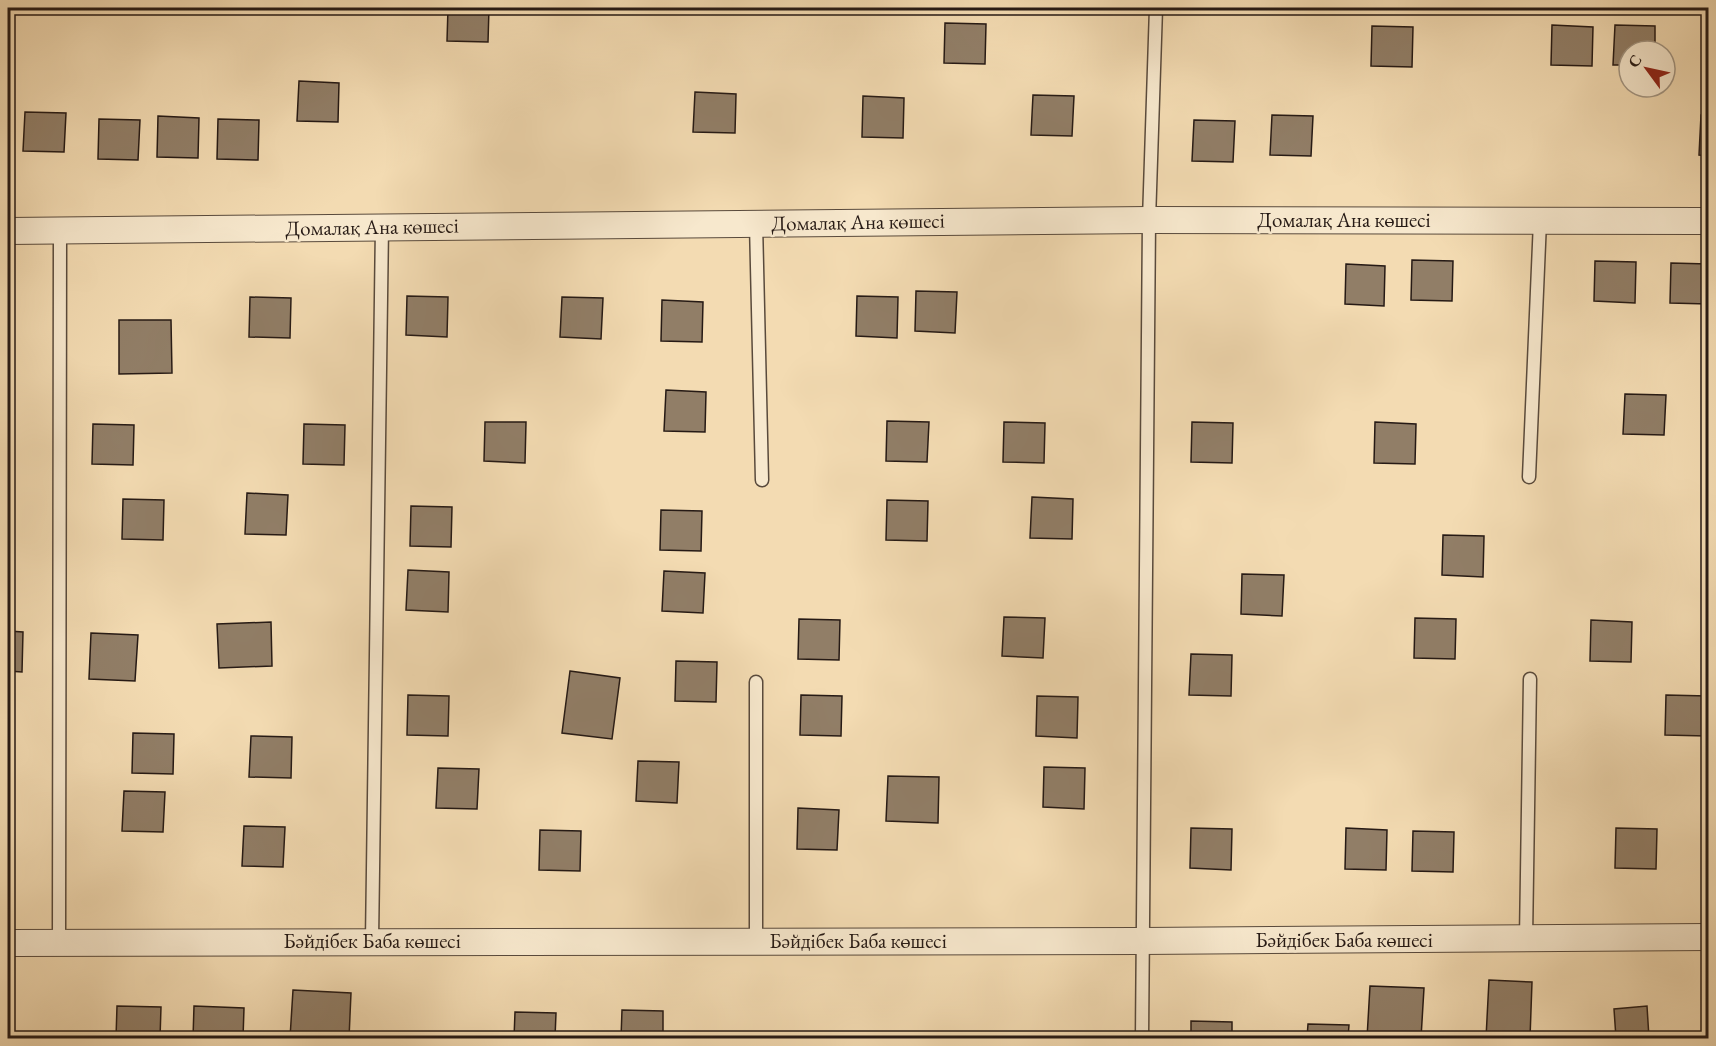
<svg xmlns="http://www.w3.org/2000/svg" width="1716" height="1046" viewBox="0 0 1716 1046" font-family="'EB Garamond',serif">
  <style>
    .building { fill: #917e67; stroke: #261a15; stroke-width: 1.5 }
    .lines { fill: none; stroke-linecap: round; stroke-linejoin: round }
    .lane-casing { stroke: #594a3c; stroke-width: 15 }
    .street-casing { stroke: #594a3c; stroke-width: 28 }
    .lane { stroke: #f7e8cd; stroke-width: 12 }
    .street { stroke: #f7e8cd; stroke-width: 26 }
    .labels { text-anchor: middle; stroke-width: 5; stroke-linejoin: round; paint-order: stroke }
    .street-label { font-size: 21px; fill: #261a15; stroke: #f7e8cd }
  </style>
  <rect width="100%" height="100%" fill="#f3dbb2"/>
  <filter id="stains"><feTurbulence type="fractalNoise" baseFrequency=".00333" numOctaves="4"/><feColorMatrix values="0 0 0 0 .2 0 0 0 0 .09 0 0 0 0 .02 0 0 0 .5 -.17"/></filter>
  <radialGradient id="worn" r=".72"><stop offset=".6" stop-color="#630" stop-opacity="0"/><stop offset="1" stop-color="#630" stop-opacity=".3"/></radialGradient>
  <g class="building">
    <path d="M448 8H489L488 42 447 41Z"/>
    <path d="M945 23 986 24 985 64 944 63Z"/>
    <path d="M1552 25 1593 27 1592 66 1551 65Z"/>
    <path d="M1615 25 1655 26V51H1629V65H1613Z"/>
    <path d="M1372 26 1413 27 1412 67 1371 66Z"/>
    <path d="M299 81 339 83 338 122 297 121Z"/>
    <path d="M695 92 736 94 735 133 693 132Z"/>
    <path d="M1033 95 1074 96 1072 136 1031 135Z"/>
    <path d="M863 96 904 98 903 138 862 137Z"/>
    <path d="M25 112 66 113 64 152 23 151Z"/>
    <path d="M1272 115 1313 116 1311 156 1270 155Z"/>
    <path d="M1701 115 1708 116V156L1699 155Z"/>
    <path d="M158 116 199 118 198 158 157 157Z"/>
    <path d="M99 119 140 120 138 160 98 159Z"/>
    <path d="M218 119 259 120 258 160 217 159Z"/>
    <path d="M1194 120 1235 121 1233 162 1192 161Z"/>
    <path d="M1412 260 1453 261 1452 301 1411 300Z"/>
    <path d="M1595 261 1636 262 1635 303 1594 301Z"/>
    <path d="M1671 263 1708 264V304L1670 303Z"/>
    <path d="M1346 264 1385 266 1384 306 1345 304Z"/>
    <path d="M916 291 957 292 955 333 915 331Z"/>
    <path d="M407 296 448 297 447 337 406 335Z"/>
    <path d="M857 296 898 297 897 338 856 336Z"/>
    <path d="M250 297 291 298 290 338 249 337Z"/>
    <path d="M562 297 603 298 601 339 560 337Z"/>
    <path d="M662 300 703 302 702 342 661 341Z"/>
    <path d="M119 320H171L172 373 119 374Z"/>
    <path d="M666 390 706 392 705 432 664 431Z"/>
    <path d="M1625 394 1666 395 1664 435 1623 434Z"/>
    <path d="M887 421 929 422 927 462 886 461Z"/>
    <path d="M485 422H526L525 463 484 461Z"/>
    <path d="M1004 422 1045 423 1044 463 1003 462Z"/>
    <path d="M1192 422 1233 423 1232 463 1191 462Z"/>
    <path d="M1375 422 1416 424 1415 464 1374 463Z"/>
    <path d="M93 424 134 425 133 465 92 464Z"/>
    <path d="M304 424 345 425 344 465 303 464Z"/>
    <path d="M8 435H11L10 475H8Z"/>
    <path d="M247 493 288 495 286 535 245 534Z"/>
    <path d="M1032 497 1073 499 1072 539 1030 538Z"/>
    <path d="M123 499 164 500 163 540 122 539Z"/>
    <path d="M887 500 928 501 927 541 886 540Z"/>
    <path d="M411 506 452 507 451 547 410 546Z"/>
    <path d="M661 510 702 511 701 551 660 550Z"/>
    <path d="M1443 535 1484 536 1483 577 1442 575Z"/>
    <path d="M408 570 449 572 448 612 406 610Z"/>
    <path d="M664 571 705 573 703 613 662 611Z"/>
    <path d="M1242 574 1284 575 1282 616 1241 614Z"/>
    <path d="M1004 617 1045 618 1043 658 1002 656Z"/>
    <path d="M1415 618 1456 619 1455 659 1414 658Z"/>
    <path d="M799 619 840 620 839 660 798 659Z"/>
    <path d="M1591 620 1632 622 1631 662 1590 661Z"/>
    <path d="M271 622 272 666 219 668 217 624Z"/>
    <path d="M8 631 23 632 22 672 8 671Z"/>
    <path d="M91 633 138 635 135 681 89 679Z"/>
    <path d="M1191 654 1232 655 1231 696 1189 695Z"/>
    <path d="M676 661 717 662 716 702 675 701Z"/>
    <path d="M570 671 620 678 612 739 562 733Z"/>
    <path d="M408 695 449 696 448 736 407 735Z"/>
    <path d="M801 695 842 696 841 736 800 735Z"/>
    <path d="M1666 695 1707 696 1706 736 1665 735Z"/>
    <path d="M1037 696 1078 697 1077 738 1036 736Z"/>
    <path d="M133 733 174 734 173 774 132 773Z"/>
    <path d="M251 736 292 737 291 778 249 777Z"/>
    <path d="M638 761 679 762 677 803 636 801Z"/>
    <path d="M1044 767 1085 768 1084 809 1043 807Z"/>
    <path d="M438 768 479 769 477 809 436 808Z"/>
    <path d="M888 776 939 777 938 823 886 821Z"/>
    <path d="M124 791 165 792 163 832 122 831Z"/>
    <path d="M798 808 839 810 837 850 797 849Z"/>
    <path d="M244 826 285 827 283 867 242 866Z"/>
    <path d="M1191 828 1232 829 1231 870 1190 868Z"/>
    <path d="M1346 828 1387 830 1386 870 1345 869Z"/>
    <path d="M1616 828 1657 829 1656 869 1615 868Z"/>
    <path d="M540 830 581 831 580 871 539 870Z"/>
    <path d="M1413 831 1454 832 1453 872 1412 871Z"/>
    <path d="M1489 980 1532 982 1530 1038H1486Z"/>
    <path d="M1370 986 1424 988 1421 1038H1367Z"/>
    <path d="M293 990 351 993 349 1038H290Z"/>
    <path d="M117 1006 161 1007 160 1038H116Z"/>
    <path d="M194 1006 244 1008 243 1038H193Z"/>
    <path d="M1647 1006 1649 1038H1616L1614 1009Z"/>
    <path d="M622 1010 663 1011V1038H621Z"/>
    <path d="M515 1012 556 1013 555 1038H514Z"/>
    <path d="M1191 1021 1232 1022V1038H1191Z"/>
    <path d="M1308 1024 1349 1025 1348 1038H1307Z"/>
    <path d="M429 1032 470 1033V1038H428Z"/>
  </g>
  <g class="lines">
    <g class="lane-casing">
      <g id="lane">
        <path d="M756 223 762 480"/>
        <path d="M1529 477 1540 221"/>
        <path d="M756 682V941"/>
        <path d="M1526 939 1530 679"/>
        <path d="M372 941 382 226"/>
        <path d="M59 942 60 232"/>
        <path d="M1142 1038 1149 220 1156 8"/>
      </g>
    </g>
    <g class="street-casing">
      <g id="street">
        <path d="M8 231 1149 220 1708 221"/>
        <path d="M8 943 1142 941 1708 937"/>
      </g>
    </g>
    <use href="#lane" class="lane"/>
    <use href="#street" class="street"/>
  </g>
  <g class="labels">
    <g class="street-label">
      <text x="1344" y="227">Домалақ Ана көшесі</text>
      <text transform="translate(858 222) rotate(-1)" y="7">Домалақ Ана көшесі</text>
      <text transform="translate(372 227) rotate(-1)" y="7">Домалақ Ана көшесі</text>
      <text x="1344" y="947">Бәйдібек Баба көшесі</text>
      <text x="372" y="948">Бәйдібек Баба көшесі</text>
      <text x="858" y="948">Бәйдібек Баба көшесі</text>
    </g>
  </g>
  <rect width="1716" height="1046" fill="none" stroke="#f3dbb2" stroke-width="30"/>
  <rect x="9" y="9" width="1698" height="1028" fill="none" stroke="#261a15" stroke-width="3"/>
  <rect x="15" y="15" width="1686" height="1016" fill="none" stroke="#261a15" stroke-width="1.5"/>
  <g transform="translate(1647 69) rotate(303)"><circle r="28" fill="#f7e8cd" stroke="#a39683" stroke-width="1.5"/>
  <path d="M0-4.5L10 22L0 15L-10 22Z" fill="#8f2418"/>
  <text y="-9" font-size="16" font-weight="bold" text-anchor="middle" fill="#261a15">С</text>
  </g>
  <rect width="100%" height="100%" filter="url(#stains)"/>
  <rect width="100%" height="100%" fill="url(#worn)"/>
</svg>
